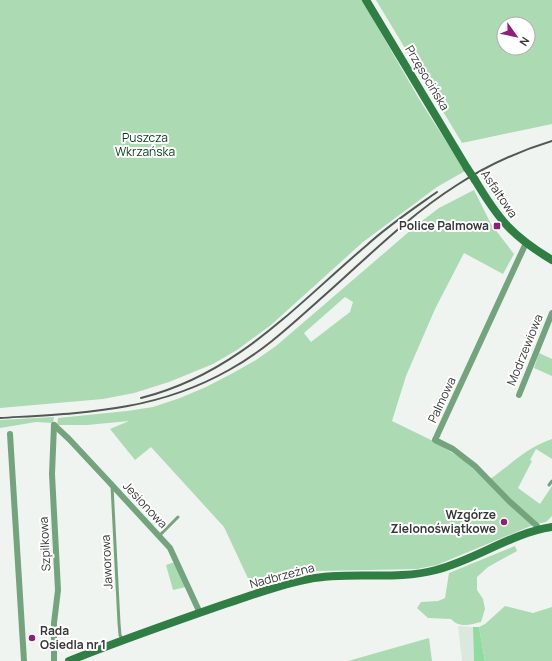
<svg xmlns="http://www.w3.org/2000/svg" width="552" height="661" viewBox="0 0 552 661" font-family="Manrope,sans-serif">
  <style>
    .built { fill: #dce7de }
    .green { fill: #abdab3; fill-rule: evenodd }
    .water { fill: #90db9f }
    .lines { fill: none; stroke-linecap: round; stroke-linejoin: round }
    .lane { stroke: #74a47d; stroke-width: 3 }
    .street { stroke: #74a47d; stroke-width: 6 }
    .secondary { stroke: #2f7e44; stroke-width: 8 }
    .rail { stroke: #545754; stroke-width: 2 }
    .secondary-bridge { stroke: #2f7e44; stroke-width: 8 }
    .poi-dot { fill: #921c7a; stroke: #fff; stroke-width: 1.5 }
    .labels { text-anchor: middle; stroke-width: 4; stroke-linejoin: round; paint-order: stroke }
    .street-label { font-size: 12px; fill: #373937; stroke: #fff }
    .park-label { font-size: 12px; fill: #053f19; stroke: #fff }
    .poi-label { font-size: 12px; font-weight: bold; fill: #373937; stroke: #fff; text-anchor: end }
  </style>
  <rect width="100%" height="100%" fill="#eff4f0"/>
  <path class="built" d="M458 626 473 627 474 661H462Z"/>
  <g class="green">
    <path d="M0 0H362L419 99 465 171 437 187 363 242 271 325 237 350 213 364 169 382 134 393 103 399 0 408Z"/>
    <path d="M376 0H552V124L462 143ZM504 24H528V48H504Z"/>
    <path d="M474 190 491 224 514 254 503 274 464 253 435 309 406 376 392 421 431 440 471 464 487 481C510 466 525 448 552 439V459L536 449 530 460 532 461 518 488 540 504 552 486V516L546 522 533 525 437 565 417 569 317 571 302 574 253 589 224 527 151 447 135 460 110 429 129 421 87 425H57L58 418 127 411 153 407 180 398 206 387 233 373 256 360 276 346 418 224 439 208ZM345 297 353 302 350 312 311 342 304 333Z"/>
    <path d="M539 353 552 359V376L534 368Z"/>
    <path d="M54 417 53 423 36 422 0 428V420Z"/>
    <path d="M515 546 517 551 488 567 477 577V590L483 599 485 609 481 622C470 625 459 628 451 619L428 618 417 608 421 602 438 601 445 598 449 573Z"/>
    <path d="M175 562 186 587 173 590 166 565Z"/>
    <path d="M505 606 533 613 552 607V661H485L479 627 485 624Z"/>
    <path d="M429 638 432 661H348Z"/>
  </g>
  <path class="water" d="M473 627H479L485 661H474Z"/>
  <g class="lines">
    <g class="lane">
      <path d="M549 485 552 481"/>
      <path d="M112 486 119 623 120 635 122 639"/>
      <path d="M159 536 178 517"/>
    </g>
    <g class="street">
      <path d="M526 243 435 440 453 449 475 466 509 501 537 526 538 530"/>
      <path d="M519 395 552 313"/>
      <path d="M54 425 69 439 111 484 170 548 200 613"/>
      <path d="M54 425 52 474 58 590 54 623V661"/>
      <path d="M10 434 24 661"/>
    </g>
    <g class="secondary">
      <path d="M366 0 467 168"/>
      <path d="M475 180C499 220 512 236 552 260"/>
      <path d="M69 661C121 640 173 622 225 604 253 595 281 584 309 579 351 571 395 581 436 570 476 560 511 533 552 527"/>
    </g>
    <g class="rail">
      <path d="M141 398C237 374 295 306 367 245 389 225 413 209 437 192"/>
      <path d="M0 418C82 413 155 412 229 370 262 352 289 327 317 302 363 262 405 218 457 185 486 166 519 151 552 141"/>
    </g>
    <path class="secondary-bridge" d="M467 168 475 180"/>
  </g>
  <g class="poi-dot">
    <rect x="493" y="222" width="8" height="8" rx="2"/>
    <circle cx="504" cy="522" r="4"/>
    <circle cx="32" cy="638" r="4"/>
  </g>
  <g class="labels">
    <g class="street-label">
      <text transform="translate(427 78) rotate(59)" y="4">Przęsocińska</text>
      <text transform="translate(499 194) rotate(56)" y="4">Asfaltowa</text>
      <text transform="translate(525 350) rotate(-68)" y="4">Modrzewiowa</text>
      <text transform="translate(442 400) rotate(-65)" y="4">Palmowa</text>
      <text transform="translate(145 505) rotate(47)" y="4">Jesionowa</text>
      <text transform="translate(45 544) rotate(-93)" y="4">Szpilkowa</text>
      <text transform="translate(107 562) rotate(-93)" y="4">Jaworowa</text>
      <text transform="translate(282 576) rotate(-15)" y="4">Nadbrzeżna</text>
    </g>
    <g class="park-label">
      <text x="145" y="142">Puszcza<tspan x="145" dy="14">Wkrzańska</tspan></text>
    </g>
    <g class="poi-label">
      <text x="489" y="230">Police Palmowa</text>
      <text x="496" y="519">Wzgórze<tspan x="496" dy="14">Zielonoświątkowe</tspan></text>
      <text x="40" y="635" text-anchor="start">Rada<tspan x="40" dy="14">Osiedla nr 1</tspan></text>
    </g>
  </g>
  <g transform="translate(516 36) rotate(123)"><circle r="19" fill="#ffffff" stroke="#afb0af"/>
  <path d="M0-3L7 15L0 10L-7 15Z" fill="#921c7a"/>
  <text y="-6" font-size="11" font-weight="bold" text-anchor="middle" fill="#373937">N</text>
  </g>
</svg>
